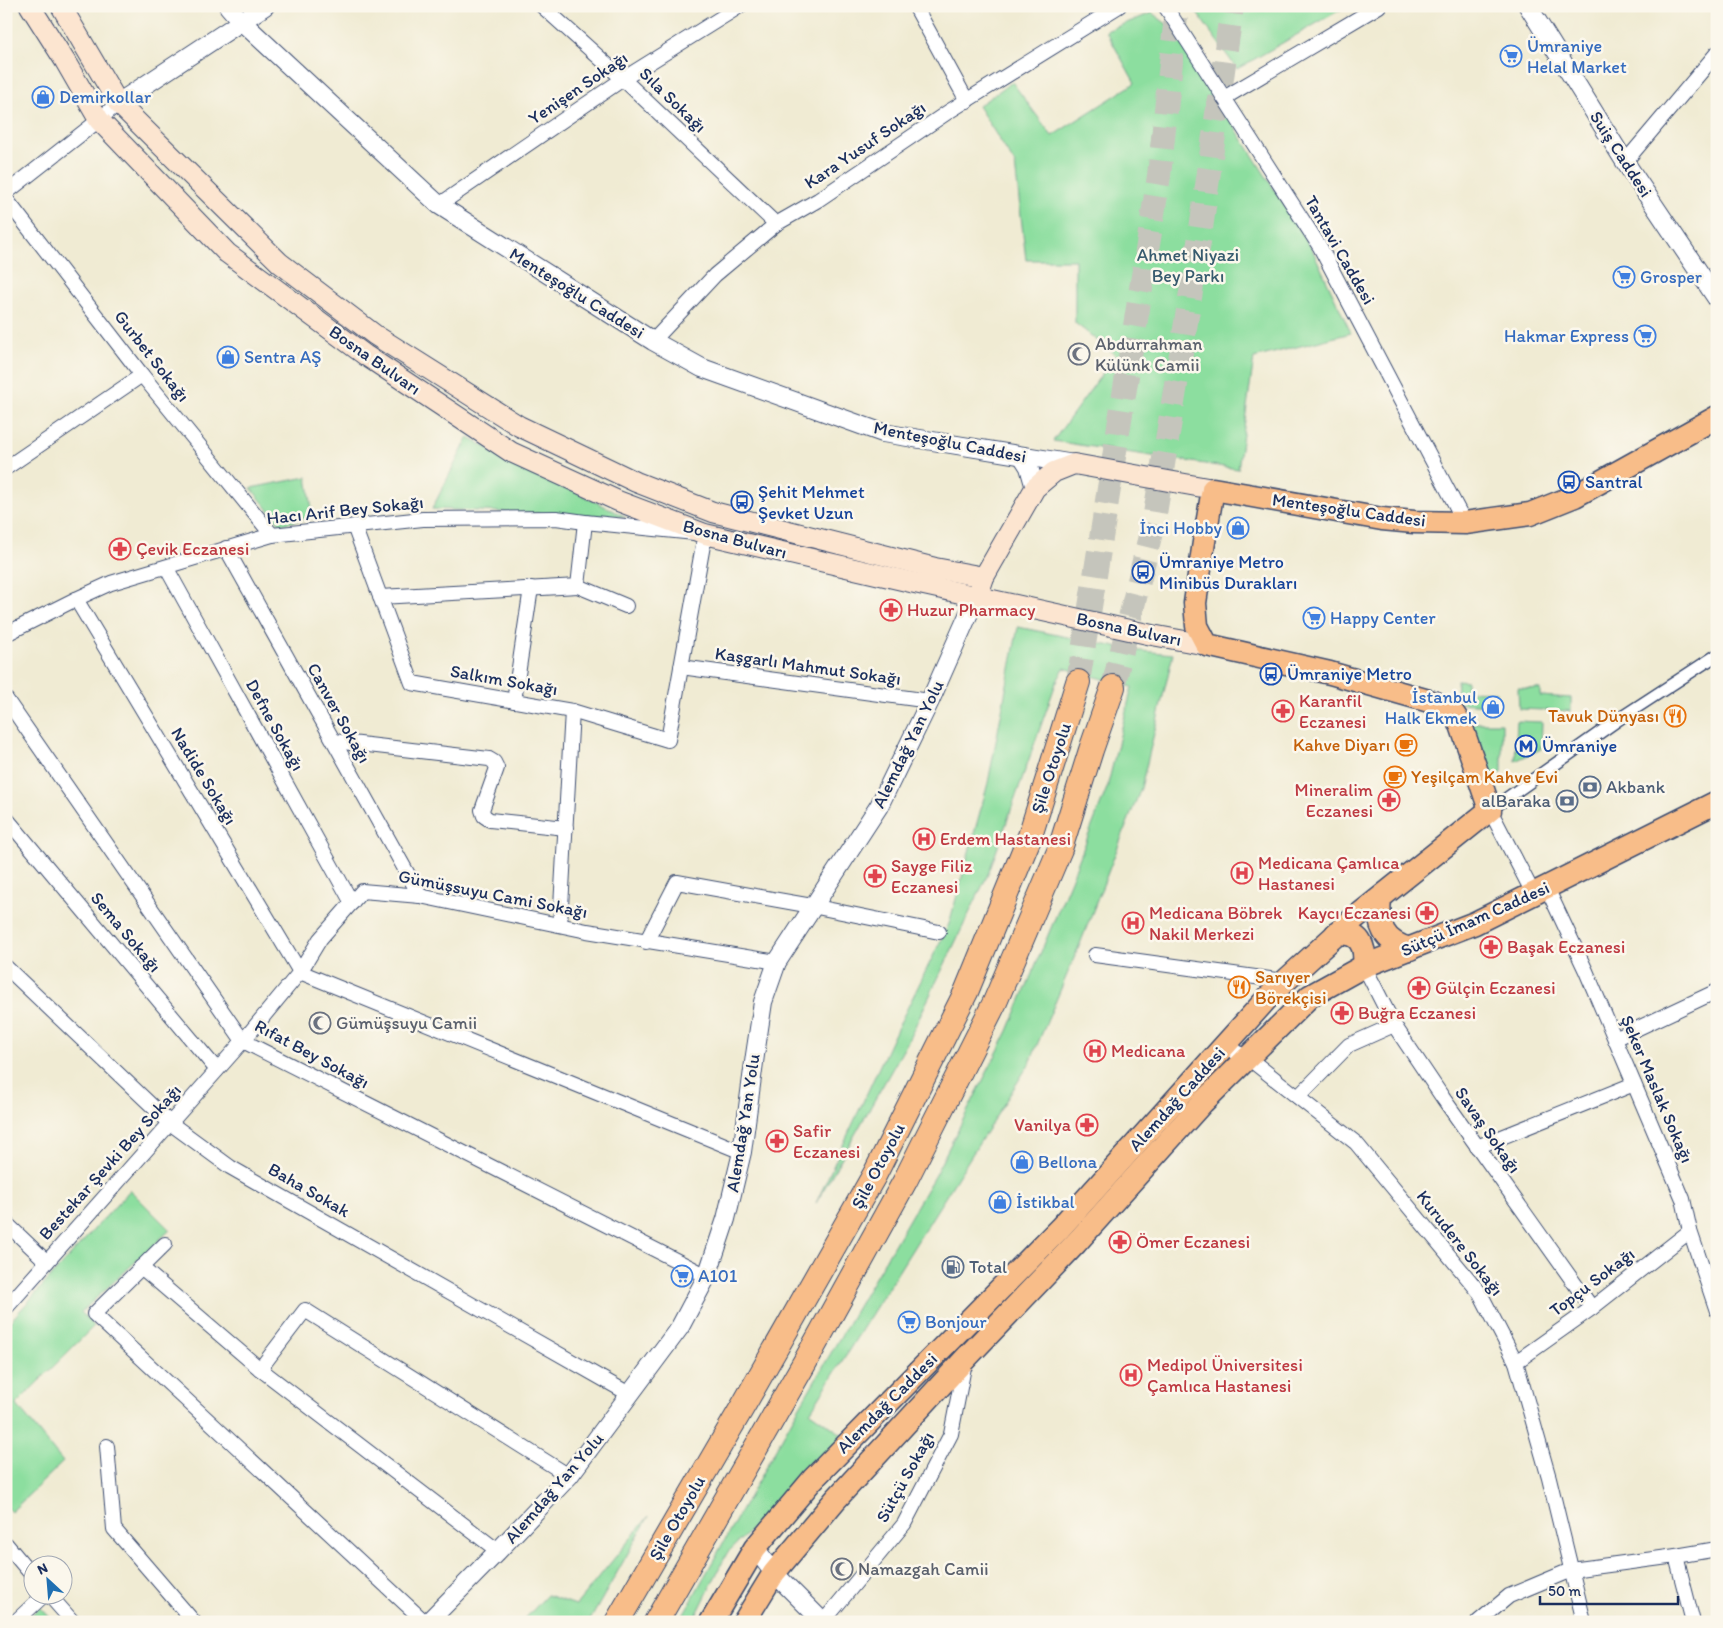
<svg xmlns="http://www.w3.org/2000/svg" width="1723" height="1628" viewBox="0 0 1723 1628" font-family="Itim,sans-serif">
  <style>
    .green { fill: #8cde9f; stroke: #54867e }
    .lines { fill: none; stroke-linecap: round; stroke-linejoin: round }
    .trunk-tunnel { stroke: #c5c5bc; stroke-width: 24; stroke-dasharray: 24 12; stroke-linecap: butt }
    .pedestrian-casing { stroke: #3b4b70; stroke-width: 14 }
    .minor-casing { stroke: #3b4b70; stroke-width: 16 }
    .tertiary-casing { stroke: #3b4b70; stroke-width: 20 }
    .secondary-casing { stroke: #3b4b70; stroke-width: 22 }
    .primary-casing { stroke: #3b4b70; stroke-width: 25 }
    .trunk-casing { stroke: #3b4b70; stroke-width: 26 }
    .pedestrian { stroke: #fff; stroke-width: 11 }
    .minor { stroke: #fff; stroke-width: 14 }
    .tertiary { stroke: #fff; stroke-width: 18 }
    .secondary { stroke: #fce5d0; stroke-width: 20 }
    .primary { stroke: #f8bd89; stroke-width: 22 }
    .trunk { stroke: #f8bd89; stroke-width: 24 }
    .labels { text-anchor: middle; stroke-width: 5; stroke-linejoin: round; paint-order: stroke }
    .shop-label { font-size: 18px; fill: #366cbe; stroke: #fbf7ec; text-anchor: start }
    .street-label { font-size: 18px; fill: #1b2f5e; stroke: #fbf7ec }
    .park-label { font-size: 18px; fill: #375b6e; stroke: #fbf7ec }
    .worship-label { font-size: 18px; fill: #5b616d; stroke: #fbf7ec; text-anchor: start }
    .transit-label { font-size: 18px; fill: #164399; stroke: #fbf7ec; text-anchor: start }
    .health-label { font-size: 18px; fill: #be3a42; stroke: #fbf7ec; text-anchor: start }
    .food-label { font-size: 18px; fill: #c56008; stroke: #fbf7ec; text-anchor: end }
    .service-label { font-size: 18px; fill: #4e5e75; stroke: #fbf7ec; text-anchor: start }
  </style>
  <rect width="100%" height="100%" fill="#fbf7ec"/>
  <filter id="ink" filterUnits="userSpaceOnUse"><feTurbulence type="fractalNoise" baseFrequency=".02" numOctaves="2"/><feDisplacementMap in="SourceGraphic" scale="10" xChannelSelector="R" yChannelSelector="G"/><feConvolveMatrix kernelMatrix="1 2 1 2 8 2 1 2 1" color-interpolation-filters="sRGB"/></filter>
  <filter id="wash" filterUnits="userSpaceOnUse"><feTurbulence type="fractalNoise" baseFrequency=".0096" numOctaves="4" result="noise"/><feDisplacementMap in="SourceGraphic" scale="20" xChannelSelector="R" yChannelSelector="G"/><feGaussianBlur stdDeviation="1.12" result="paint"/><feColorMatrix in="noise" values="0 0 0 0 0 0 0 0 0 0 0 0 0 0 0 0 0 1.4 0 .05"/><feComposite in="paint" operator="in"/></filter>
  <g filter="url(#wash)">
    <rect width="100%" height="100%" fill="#f0ebd3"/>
    <g class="green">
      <path d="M1192 6H1347L1237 69Z"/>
      <path d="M1152 13 1172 28 1312 249 1351 333 1254 358 1238 469 1053 441 1116 355 1075 323V260H1026L1015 164 978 106 1012 82 1052 136 1135 83 1106 31Z"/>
      <path d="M468 438 626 517 432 509Z"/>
      <path d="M307 477 313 516 281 525 251 488Z"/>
      <path d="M1018 627 1131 650 1173 654 1141 788 1080 944 1029 1064 810 1412 846 1437 727 1553 693 1622H679L793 1418 936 1173 1008 1031 1071 880 1107 788 1132 687 1064 668 1056 683 989 872 907 1043 816 1203 894 1035 949 924 988 783Z"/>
      <path d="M1457 680 1467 681V691L1496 692V705L1456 703Z"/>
      <path d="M1518 688 1540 689V696L1571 698V711L1519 709Z"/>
      <path d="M1517 721 1542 722 1541 749 1515 761Z"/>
      <path d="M1470 723H1502V772L1490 781Z"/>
      <path d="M130 1190 170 1230 81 1312 94 1326 16 1404 63 1462 11 1512 6 1506V1326Z"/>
      <path d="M649 1516 589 1622H522L547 1595 576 1605Z"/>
      <path d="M40 1607 54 1622H24Z"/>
    </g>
  </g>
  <g filter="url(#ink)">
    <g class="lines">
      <g class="trunk-tunnel">
        <path d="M1078 682 1159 176 1177 6"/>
        <path d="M1113 687 1154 520 1200 236 1232 6"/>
      </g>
      <g class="pedestrian-casing">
        <path id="pedestrian" d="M1490 810 1625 715 1717 655"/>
      </g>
      <g class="minor-casing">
        <g id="minor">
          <path d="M542 6 623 79 776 224"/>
          <path d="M915 6 967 101"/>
          <path d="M1165 6 1320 247 1465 523"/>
          <path d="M1224 98 1379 6"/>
          <path d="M1625 162 1717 53"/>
          <path d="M6 193 99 120 118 103"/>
          <path d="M6 199 142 375 272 535"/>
          <path d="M439 205 623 79 740 6"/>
          <path d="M653 341 715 275 776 224 818 200 948 112 1119 6"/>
          <path d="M6 468 142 375"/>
          <path d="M354 526 412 683 572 711 560 925"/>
          <path d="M226 548 420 896"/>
          <path d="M166 567 352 903"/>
          <path d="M578 586 626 606"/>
          <path d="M380 597 578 586 585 522"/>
          <path d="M76 599 300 972 742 1152"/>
          <path d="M6 634 76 599 111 583 272 535 423 519 556 518 585 522 705 534 668 740 572 711"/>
          <path d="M681 667 930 701"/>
          <path d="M6 699 243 1041 707 1276"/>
          <path d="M514 701 531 588"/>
          <path d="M334 741 489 759 494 762 497 768 482 810 484 816 490 820 566 828"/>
          <path d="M1490 810 1534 895"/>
          <path d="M6 818 217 1070"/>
          <path d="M1547 888 1586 971 1683 1199 1690 1231 1717 1311"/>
          <path d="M646 942 677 882 812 906 939 932"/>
          <path d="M1095 955 1284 981"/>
          <path d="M1364 966 1394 1025 1443 1098 1592 1308"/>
          <path d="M6 967 170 1123 230 1167 631 1395"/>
          <path d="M1615 1039 1717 991"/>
          <path d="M1224 1047 1247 1057 1356 1143 1480 1293 1516 1362 1549 1478 1584 1622"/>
          <path d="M1298 1097 1349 1045 1394 1025"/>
          <path d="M1477 1147 1634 1084"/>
          <path d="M6 1223 47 1262"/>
          <path d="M165 1244 94 1314 425 1622"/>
          <path d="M141 1267 260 1369 498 1551"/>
          <path d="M6 1308 243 1041 300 972 320 939 362 891 420 896 587 931 777 962"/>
          <path d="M1516 1362 1592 1308 1690 1231"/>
          <path d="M260 1369 305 1310 569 1476"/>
          <path d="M107 1446 114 1529 194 1622"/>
          <path d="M6 1544 32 1575"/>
          <path d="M1676 1556 1693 1622"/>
          <path d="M50 1596 73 1622"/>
          <path d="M15 1622 43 1596"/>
          <path d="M823 1622 904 1524 951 1434 965 1362"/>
          <path d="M1478 1622 1509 1596 1571 1570 1676 1556 1717 1549"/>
        </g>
      </g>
      <g class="tertiary-casing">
        <g id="tertiary">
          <path d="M228 6 241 21 439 205 653 341 702 368 883 433 1074 464"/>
          <path d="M1528 6 1625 162 1717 299"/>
          <path d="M118 103 265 6"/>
          <path d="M1022 456 1029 467 1035 488"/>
          <path d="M755 1548 774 1573 823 1622"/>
          <path d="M428 1622 498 1551 569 1476 680 1327 707 1276 726 1219 742 1152 755 1055 763 1002 777 962 879 806 930 701 977 595"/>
        </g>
      </g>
      <g class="secondary-casing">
        <g id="secondary">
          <path d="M30 6 65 61 99 120 227 253 365 355 511 452 618 501 705 534 915 583 1152 635 1207 645"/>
          <path d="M61 6 118 103 280 263 375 335 519 426 636 482 713 512 935 568 984 577"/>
          <path d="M980 589 984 577 1035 488 1054 472 1074 464 1213 489"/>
        </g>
      </g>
      <g class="primary-casing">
        <g id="primary">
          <path d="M1380 899C1377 925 1383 942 1410 949"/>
          <path d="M1336 934C1360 931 1366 946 1364 966"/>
          <path d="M711 1622 755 1548 813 1479 1060 1228 1272 993 1351 921 1490 810 1461 725 1453 713 1436 703 1330 673 1207 645 1197 626 1195 603 1204 542 1213 489 1382 519 1414 522 1465 523 1530 514 1575 496 1717 417"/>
          <path d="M744 1622 774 1573 836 1499 966 1358 1076 1243 1203 1102 1310 996 1364 966 1475 923 1717 802"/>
        </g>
      </g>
      <g class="trunk-casing">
        <g id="trunk">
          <path d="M617 1622 743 1406 875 1174 966 992 1030 836 1078 682"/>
          <path d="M656 1622 805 1362 905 1181 995 1002 1060 849 1091 750 1113 687"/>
        </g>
      </g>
      <use href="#pedestrian" class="pedestrian"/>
      <use href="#minor" class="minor"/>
      <use href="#tertiary" class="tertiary"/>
      <use href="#secondary" class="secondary"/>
      <use href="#primary" class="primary"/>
      <use href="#trunk" class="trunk"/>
    </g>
  </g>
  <defs>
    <g id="supermarket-ring" transform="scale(1.125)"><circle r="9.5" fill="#fbf7ec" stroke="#3f7fe0" stroke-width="1.5"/><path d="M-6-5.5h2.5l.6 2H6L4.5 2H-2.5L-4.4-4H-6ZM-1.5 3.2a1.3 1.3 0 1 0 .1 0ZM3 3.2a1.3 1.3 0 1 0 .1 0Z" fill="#3f7fe0"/></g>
    <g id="shop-ring" transform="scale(1.125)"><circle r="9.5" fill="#fbf7ec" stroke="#3f7fe0" stroke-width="1.5"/><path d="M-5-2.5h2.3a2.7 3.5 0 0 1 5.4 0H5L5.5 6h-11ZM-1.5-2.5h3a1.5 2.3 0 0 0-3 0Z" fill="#3f7fe0"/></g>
    <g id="mosque-ring" transform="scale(1.125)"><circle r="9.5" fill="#fbf7ec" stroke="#6b7280" stroke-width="1.5"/><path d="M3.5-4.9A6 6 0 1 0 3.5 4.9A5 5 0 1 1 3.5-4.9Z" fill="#6b7280"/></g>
    <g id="bus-ring" transform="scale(1.125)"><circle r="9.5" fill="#fbf7ec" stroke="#1a4fb4" stroke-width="1.5"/><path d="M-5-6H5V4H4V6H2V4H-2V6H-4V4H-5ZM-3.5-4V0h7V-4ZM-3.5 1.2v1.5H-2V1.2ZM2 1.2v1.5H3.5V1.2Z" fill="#1a4fb4"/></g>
    <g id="pharmacy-ring" transform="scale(1.125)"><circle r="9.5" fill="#fbf7ec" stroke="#e0444e" stroke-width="1.5"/><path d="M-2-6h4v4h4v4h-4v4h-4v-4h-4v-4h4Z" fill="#e0444e"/></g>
    <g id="restaurant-ring" transform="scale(1.125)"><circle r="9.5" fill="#fbf7ec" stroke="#e8710a" stroke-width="1.5"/><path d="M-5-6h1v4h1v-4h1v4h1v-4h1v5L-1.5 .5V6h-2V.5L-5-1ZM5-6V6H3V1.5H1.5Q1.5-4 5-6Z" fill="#e8710a"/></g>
    <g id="cafe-ring" transform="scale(1.125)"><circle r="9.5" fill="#fbf7ec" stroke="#e8710a" stroke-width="1.5"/><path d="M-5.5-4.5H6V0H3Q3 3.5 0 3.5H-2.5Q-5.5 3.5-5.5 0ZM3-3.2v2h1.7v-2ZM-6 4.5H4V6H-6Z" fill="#e8710a"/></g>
    <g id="metro-ring" transform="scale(1.125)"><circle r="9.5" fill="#fbf7ec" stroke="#1a4fb4" stroke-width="1.5"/><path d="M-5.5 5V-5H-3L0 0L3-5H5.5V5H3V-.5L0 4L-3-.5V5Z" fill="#1a4fb4"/></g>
    <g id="bank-ring" transform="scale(1.125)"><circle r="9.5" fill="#fbf7ec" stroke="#5c6f8a" stroke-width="1.5"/><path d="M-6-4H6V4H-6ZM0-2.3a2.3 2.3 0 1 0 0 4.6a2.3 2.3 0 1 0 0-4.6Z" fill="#5c6f8a"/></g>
    <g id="hospital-ring" transform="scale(1.125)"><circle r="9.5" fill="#fbf7ec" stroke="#e0444e" stroke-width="1.5"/><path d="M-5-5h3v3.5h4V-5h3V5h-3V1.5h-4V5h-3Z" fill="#e0444e"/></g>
    <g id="fuel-ring" transform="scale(1.125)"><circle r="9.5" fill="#fbf7ec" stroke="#5c6f8a" stroke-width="1.5"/><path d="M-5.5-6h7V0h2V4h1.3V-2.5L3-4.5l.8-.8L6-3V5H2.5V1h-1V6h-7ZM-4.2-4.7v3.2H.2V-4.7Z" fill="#5c6f8a"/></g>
  </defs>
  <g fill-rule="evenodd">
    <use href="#supermarket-ring" x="1511" y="56"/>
    <use href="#shop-ring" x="43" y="97"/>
    <use href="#supermarket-ring" x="1624" y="277"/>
    <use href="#supermarket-ring" x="1645" y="336"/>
    <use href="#mosque-ring" x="1079" y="354"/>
    <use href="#shop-ring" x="228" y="357"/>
    <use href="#bus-ring" x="1569" y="482"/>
    <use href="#bus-ring" x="742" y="502"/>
    <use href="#shop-ring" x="1238" y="528"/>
    <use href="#pharmacy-ring" x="120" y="549"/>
    <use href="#bus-ring" x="1143" y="572"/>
    <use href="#pharmacy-ring" x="891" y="610"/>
    <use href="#supermarket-ring" x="1314" y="618"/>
    <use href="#bus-ring" x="1271" y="674"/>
    <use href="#shop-ring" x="1493" y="707"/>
    <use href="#pharmacy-ring" x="1283" y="711"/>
    <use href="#restaurant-ring" x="1675" y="716"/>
    <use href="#cafe-ring" x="1406" y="745"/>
    <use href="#metro-ring" x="1526" y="746"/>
    <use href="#cafe-ring" x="1395" y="777"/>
    <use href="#bank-ring" x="1590" y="787"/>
    <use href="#pharmacy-ring" x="1389" y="800"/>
    <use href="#bank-ring" x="1567" y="801"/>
    <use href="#hospital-ring" x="924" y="839"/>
    <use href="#hospital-ring" x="1242" y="873"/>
    <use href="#pharmacy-ring" x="875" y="876"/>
    <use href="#pharmacy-ring" x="1427" y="913"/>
    <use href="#hospital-ring" x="1133" y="923"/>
    <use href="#pharmacy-ring" x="1491" y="947"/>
    <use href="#restaurant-ring" x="1239" y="987"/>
    <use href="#pharmacy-ring" x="1419" y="988"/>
    <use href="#pharmacy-ring" x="1342" y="1013"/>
    <use href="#mosque-ring" x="320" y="1023"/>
    <use href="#hospital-ring" x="1095" y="1051"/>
    <use href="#pharmacy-ring" x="1087" y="1125"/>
    <use href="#pharmacy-ring" x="777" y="1141"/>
    <use href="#shop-ring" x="1022" y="1162"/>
    <use href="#shop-ring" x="1000" y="1202"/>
    <use href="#pharmacy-ring" x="1120" y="1242"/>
    <use href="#fuel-ring" x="953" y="1267"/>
    <use href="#supermarket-ring" x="682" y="1276"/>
    <use href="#supermarket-ring" x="909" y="1322"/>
    <use href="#hospital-ring" x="1131" y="1375"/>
    <use href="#mosque-ring" x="842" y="1569"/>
  </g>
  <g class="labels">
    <g class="shop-label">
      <text x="1527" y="52">Ümraniye<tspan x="1527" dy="21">Helal Market</tspan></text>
      <text x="59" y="103">Demirkollar</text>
      <text x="1640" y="283">Grosper</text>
      <text x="1629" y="342" text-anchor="end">Hakmar Express</text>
      <text x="244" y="363">Sentra AŞ</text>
      <text x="1222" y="534" text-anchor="end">İnci Hobby</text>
      <text x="1330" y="624">Happy Center</text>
      <text x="1477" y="703" text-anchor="end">İstanbul<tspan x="1477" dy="21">Halk Ekmek</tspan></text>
      <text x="1038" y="1168">Bellona</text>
      <text x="1016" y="1208">İstikbal</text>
      <text x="698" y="1282">A101</text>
      <text x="925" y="1328">Bonjour</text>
    </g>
    <g class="street-label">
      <text transform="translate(578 88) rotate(-34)" y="6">Yenişen Sokağı</text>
      <text transform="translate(673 100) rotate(44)" y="6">Sıla Sokağı</text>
      <text transform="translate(865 145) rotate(-34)" y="6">Kara Yusuf Sokağı</text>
      <text transform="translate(1621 154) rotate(57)" y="6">Suiş Caddesi</text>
      <text transform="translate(1340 250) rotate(60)" y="6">Tantavi Caddesi</text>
      <text transform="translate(577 293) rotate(32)" y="6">Menteşoğlu Caddesi</text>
      <text transform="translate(152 356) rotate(52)" y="6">Gurbet Sokağı</text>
      <text transform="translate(375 360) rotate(35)" y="6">Bosna Bulvarı</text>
      <text transform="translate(950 442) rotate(11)" y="6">Menteşoğlu Caddesi</text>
      <text transform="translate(345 510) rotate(-6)" y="6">Hacı Arif Bey Sokağı</text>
      <text transform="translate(1349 510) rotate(8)" y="6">Menteşoğlu Caddesi</text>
      <text transform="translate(735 539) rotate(15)" y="6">Bosna Bulvarı</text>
      <text transform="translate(1129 629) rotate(12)" y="6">Bosna Bulvarı</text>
      <text transform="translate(808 666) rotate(8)" y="6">Kaşgarlı Mahmut Sokağı</text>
      <text transform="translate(504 680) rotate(10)" y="6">Salkım Sokağı</text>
      <text transform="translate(339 713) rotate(61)" y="6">Canver Sokağı</text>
      <text transform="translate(275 725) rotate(61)" y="6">Defne Sokağı</text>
      <text transform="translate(908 744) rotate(-64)" y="6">Alemdağ Yan Yolu</text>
      <text transform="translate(1051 768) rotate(-72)" y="6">Şile Otoyolu</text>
      <text transform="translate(204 776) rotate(59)" y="6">Nadide Sokağı</text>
      <text transform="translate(493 894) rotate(11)" y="6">Gümüşsuyu Cami Sokağı</text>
      <text transform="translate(1475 919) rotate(-24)" y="6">Sütçü İmam Caddesi</text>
      <text transform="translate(126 932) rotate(50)" y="6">Sema Sokağı</text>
      <text transform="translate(312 1054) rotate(28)" y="6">Rıfat Bey Sokağı</text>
      <text transform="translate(1657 1089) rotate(67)" y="6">Şeker Maslak Sokağı</text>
      <text transform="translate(1177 1099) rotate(-48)" y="6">Alemdağ Caddesi</text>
      <text transform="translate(743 1123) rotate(-81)" y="6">Alemdağ Yan Yolu</text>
      <text transform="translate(1488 1130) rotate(55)" y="6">Savaş Sokağı</text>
      <text transform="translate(110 1162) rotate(-48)" y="6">Bestekar Şevki Bey Sokağı</text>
      <text transform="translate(878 1166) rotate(-62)" y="6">Şile Otoyolu</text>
      <text transform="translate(309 1190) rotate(30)" y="6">Baha Sokak</text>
      <text transform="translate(1460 1243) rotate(52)" y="6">Kurudere Sokağı</text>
      <text transform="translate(1592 1282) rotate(-37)" y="6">Topçu Sokağı</text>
      <text transform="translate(887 1403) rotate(-45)" y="6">Alemdağ Caddesi</text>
      <text transform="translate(905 1477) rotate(-61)" y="6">Sütçü Sokağı</text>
      <text transform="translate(554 1488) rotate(-49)" y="6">Alemdağ Yan Yolu</text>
      <text transform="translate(677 1518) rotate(-60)" y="6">Şile Otoyolu</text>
    </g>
    <g class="park-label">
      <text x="1188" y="261">Ahmet Niyazi<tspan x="1188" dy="21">Bey Parkı</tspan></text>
    </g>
    <g class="worship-label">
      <text x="1095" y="350">Abdurrahman<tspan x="1095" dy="21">Külünk Camii</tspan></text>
      <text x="336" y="1029">Gümüşsuyu Camii</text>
      <text x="858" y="1575">Namazgah Camii</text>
    </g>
    <g class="transit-label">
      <text x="1585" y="488">Santral</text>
      <text x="758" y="498">Şehit Mehmet<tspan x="758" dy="21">Şevket Uzun</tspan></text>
      <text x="1159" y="568">Ümraniye Metro<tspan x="1159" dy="21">Minibüs Durakları</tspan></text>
      <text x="1287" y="680">Ümraniye Metro</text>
      <text x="1542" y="752">Ümraniye</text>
    </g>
    <g class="health-label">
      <text x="136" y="555">Çevik Eczanesi</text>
      <text x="907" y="616">Huzur Pharmacy</text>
      <text x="1299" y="707">Karanfil<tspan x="1299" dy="21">Eczanesi</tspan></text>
      <text x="1373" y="796" text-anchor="end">Mineralim<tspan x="1373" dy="21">Eczanesi</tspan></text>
      <text x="940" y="845">Erdem Hastanesi</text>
      <text x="1258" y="869">Medicana Çamlıca<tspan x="1258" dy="21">Hastanesi</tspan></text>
      <text x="891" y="872">Sayge Filiz<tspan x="891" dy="21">Eczanesi</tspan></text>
      <text x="1149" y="919">Medicana Böbrek<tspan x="1149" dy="21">Nakil Merkezi</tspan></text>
      <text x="1411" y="919" text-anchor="end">Kaycı Eczanesi</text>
      <text x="1507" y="953">Başak Eczanesi</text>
      <text x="1435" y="994">Gülçin Eczanesi</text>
      <text x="1358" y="1019">Buğra Eczanesi</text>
      <text x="1111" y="1057">Medicana</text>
      <text x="1071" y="1131" text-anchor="end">Vanilya</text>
      <text x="793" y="1137">Safir<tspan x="793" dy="21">Eczanesi</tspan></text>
      <text x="1136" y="1248">Ömer Eczanesi</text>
      <text x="1147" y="1371">Medipol Üniversitesi<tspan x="1147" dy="21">Çamlıca Hastanesi</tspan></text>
    </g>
    <g class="food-label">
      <text x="1659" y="722">Tavuk Dünyası</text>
      <text x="1390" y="751">Kahve Diyarı</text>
      <text x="1411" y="783" text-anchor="start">Yeşilçam Kahve Evi</text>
      <text x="1255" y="983" text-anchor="start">Sarıyer<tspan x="1255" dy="21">Börekçisi</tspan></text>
    </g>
    <g class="service-label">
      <text x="1606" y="793">Akbank</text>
      <text x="1551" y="807" text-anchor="end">alBaraka</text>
      <text x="969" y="1273">Total</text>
    </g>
  </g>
  <rect width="1723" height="1628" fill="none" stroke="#fbf7ec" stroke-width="25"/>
  <g transform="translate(48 1580) rotate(334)"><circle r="24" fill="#fbf7ec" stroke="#a1a7b3"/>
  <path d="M0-4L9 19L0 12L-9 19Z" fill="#1f6fb2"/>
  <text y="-8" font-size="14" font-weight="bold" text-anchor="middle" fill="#1b2f5e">N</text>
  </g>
  <path d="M1540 1596v8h138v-8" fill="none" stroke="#1b2f5e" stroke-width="2.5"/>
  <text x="1548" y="1596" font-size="15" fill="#1b2f5e" stroke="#fbf7ec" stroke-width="4" paint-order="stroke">50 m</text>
</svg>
